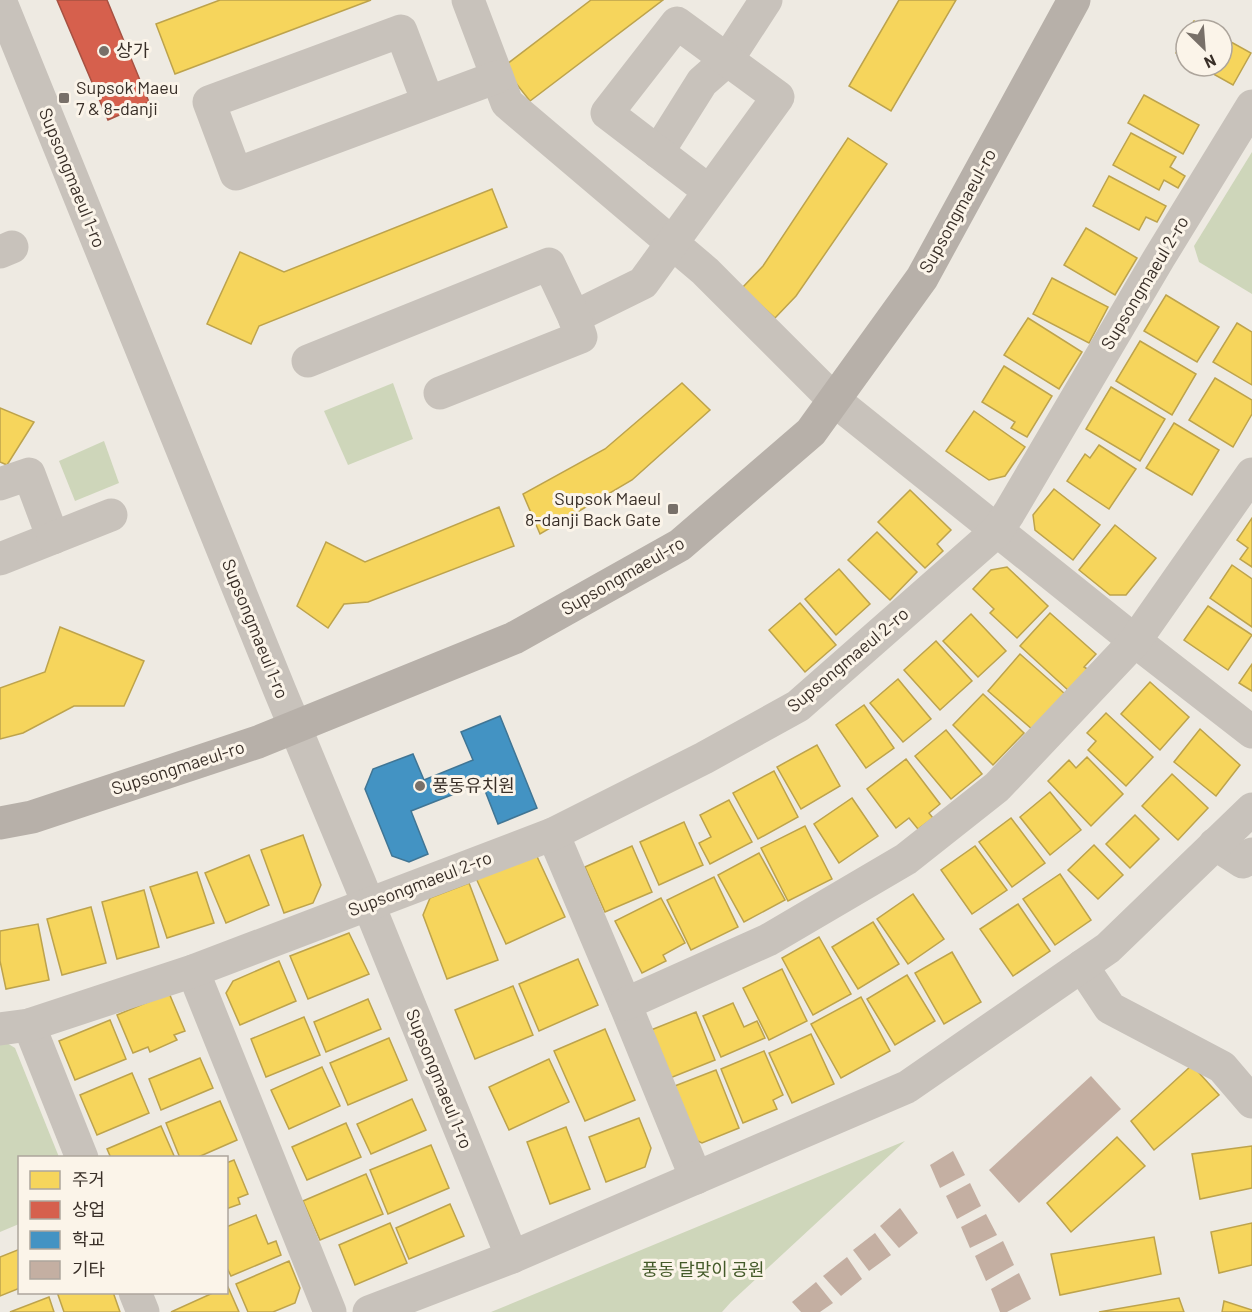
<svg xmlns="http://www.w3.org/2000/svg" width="1252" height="1312" viewBox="0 0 1252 1312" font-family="Barlow,'Noto Sans KR',sans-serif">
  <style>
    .green { fill: #ced6ba }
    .homes { fill: #f6d55c; stroke: #bda34c; stroke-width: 1.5 }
    .shops { fill: #d6604d; stroke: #a75142; stroke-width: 1.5 }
    .schools { fill: #4393c3; stroke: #407594; stroke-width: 1.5 }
    .building { fill: #c4afa2 }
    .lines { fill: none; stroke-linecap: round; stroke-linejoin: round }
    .minor { stroke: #c8c2bb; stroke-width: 33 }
    .major { stroke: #b7b0a9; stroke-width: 33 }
    .poi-dot { fill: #787069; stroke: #fbf4e9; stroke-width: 2 }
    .labels { text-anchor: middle; stroke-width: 6; stroke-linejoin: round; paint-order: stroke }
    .poi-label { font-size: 18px; fill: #392f28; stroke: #fbf4e9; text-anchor: start }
    .street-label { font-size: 18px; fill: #392f28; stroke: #fbf4e9 }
    .park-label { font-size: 18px; fill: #445a29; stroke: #fbf4e9 }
  </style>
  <rect width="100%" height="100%" fill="#eeeae2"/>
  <g class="green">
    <path d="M1252 152V294L1199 262 1194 246Z"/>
    <path d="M393 383 413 439 348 465 324 411Z"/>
    <path d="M104 441 119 483 75 501 59 461Z"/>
    <path d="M2 1040 15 1048 59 1157 20 1158 19 1224 0 1232V1041Z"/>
    <path d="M905 1141 731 1302 722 1312H491Z"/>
  </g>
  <g class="homes">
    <path d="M220 0H371L175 74 156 24Z"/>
    <path d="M591 0H663L530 101 503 67Z"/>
    <path d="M899 0H956L891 111 849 86Z"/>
    <path d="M1194 21 1210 30H1188Z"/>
    <path d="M1186 34V59L1176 53Z"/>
    <path d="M1222 37 1251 53 1233 85 1199 66H1222Z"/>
    <path d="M1144 95 1199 125 1183 154 1128 123Z"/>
    <path d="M1131 133 1176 157 1170 167 1185 176 1178 188 1164 180 1159 190 1113 165Z"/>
    <path d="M848 138 887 164 796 296 775 318 742 288 763 266Z"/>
    <path d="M1109 176 1166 206 1157 222 1146 217 1139 230 1093 206Z"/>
    <path d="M492 189 507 227 259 326 251 344 207 324 240 252 284 272Z"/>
    <path d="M1086 228 1137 258 1115 295 1064 265Z"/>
    <path d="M1052 278 1108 307 1089 343 1033 314Z"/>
    <path d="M1166 295 1219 327 1197 362 1144 331Z"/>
    <path d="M1028 318 1082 352 1059 389 1004 355Z"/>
    <path d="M1237 323 1252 332V385L1213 362Z"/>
    <path d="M1140 341 1196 374 1172 415 1116 381Z"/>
    <path d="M1004 366 1052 396 1027 437 1011 428 1015 422 982 402Z"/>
    <path d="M1215 378 1252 400V414L1233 447 1189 420Z"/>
    <path d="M682 383 710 410 632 480 540 534 523 494 605 449Z"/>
    <path d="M1111 387 1165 419 1140 461 1086 429Z"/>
    <path d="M0 408 34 422 7 465 0 462Z"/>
    <path d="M974 411 1025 447 1005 476 989 480 946 451Z"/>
    <path d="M1174 423 1219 450 1192 495 1146 468Z"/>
    <path d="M1099 445 1136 469 1109 509 1067 481 1085 454 1090 458Z"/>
    <path d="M1054 489 1100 525 1073 560 1035 530 1033 515Z"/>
    <path d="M910 490 951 530 937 544 943 551 925 568 878 522Z"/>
    <path d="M499 507 514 546 368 602 344 604 328 628 297 606 326 542 365 562Z"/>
    <path d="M1252 518V567L1240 559 1248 548 1237 540Z"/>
    <path d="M1115 525 1156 558 1126 595H1110L1079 570Z"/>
    <path d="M877 532 917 572 890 600 848 560Z"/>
    <path d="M1232 565 1252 579V627L1210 598Z"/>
    <path d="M1007 567 1048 606 1017 638 990 613 994 609 973 589 991 570Z"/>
    <path d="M839 569 870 604 836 635 805 599Z"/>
    <path d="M800 603 836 645 805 672 769 630Z"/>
    <path d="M1208 606 1252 635 1228 670 1184 640Z"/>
    <path d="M1050 613 1096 654 1084 667 1089 670 1069 691 1020 646Z"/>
    <path d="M971 614 1006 651 978 677 943 641Z"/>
    <path d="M60 627 144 661 124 706H74L23 733 0 739V688L45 672Z"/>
    <path d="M936 641 972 681 940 710 904 670Z"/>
    <path d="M1020 654 1065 694 1033 730 988 691Z"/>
    <path d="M1252 664V691L1239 683Z"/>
    <path d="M898 679 931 719 903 742 870 703Z"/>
    <path d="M1150 682 1189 717 1160 750 1121 714Z"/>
    <path d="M983 694 1024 733 993 765 953 725Z"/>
    <path d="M864 705 894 748 866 768 836 725Z"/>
    <path d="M1106 713 1153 757 1126 786 1088 750 1096 741 1087 733Z"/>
    <path d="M1200 729 1240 765 1216 796 1174 762Z"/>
    <path d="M946 730 982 774 951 799 915 756Z"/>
    <path d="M817 745 840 786 801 809 777 767Z"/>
    <path d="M1087 757 1123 794 1091 826 1048 781 1069 760 1076 768Z"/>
    <path d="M906 759 940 804 929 813 933 818 918 829 909 818 896 828 867 789Z"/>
    <path d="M774 771 798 817 758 839 733 793Z"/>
    <path d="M1172 774 1208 808 1178 840 1142 806Z"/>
    <path d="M1050 792 1081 830 1050 855 1020 817Z"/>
    <path d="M852 798 878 836 839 863 814 824Z"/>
    <path d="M729 800 752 842 710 864 699 843 711 837 700 815Z"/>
    <path d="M1135 815 1159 839 1130 868 1106 844Z"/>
    <path d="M1011 818 1045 863 1012 887 979 842Z"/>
    <path d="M684 822 703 865 659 885 640 842Z"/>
    <path d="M805 826 832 879 788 901 761 848Z"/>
    <path d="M303 835 321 885 313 903 284 913 261 850Z"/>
    <path d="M1094 845 1123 875 1098 899 1068 870Z"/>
    <path d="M632 846 652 892 605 912 585 867Z"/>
    <path d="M975 846 1007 890 972 914 941 870Z"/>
    <path d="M534 850 565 917 506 944 475 876Z"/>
    <path d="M759 853 785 900 744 922 718 875Z"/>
    <path d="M249 855 269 905 226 923 205 873Z"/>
    <path d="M197 872 214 923 167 938 150 887Z"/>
    <path d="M1060 874 1091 920 1055 945 1023 899Z"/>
    <path d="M714 877 738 927 691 950 667 900Z"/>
    <path d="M469 883 498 960 447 979 423 915 430 898Z"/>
    <path d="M144 890 159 947 117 959 102 902Z"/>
    <path d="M913 894 944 939 908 964 877 919Z"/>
    <path d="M661 898 685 943 663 955 666 961 642 973 615 921Z"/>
    <path d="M1018 904 1050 951 1013 976 980 929Z"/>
    <path d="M91 907 106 963 62 975 47 919Z"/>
    <path d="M873 922 899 964 858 989 832 947Z"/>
    <path d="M38 924 49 980 6 989 0 961V931Z"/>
    <path d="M349 933 369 974 308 999 290 956Z"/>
    <path d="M819 937 851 994 813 1015 782 958Z"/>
    <path d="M952 952 981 1002 944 1024 915 973Z"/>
    <path d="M578 959 598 1005 539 1031 519 984Z"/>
    <path d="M279 961 296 1001 240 1025 226 993 233 981Z"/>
    <path d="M782 969 807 1021 769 1040 743 988Z"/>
    <path d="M907 975 935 1021 895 1045 867 999Z"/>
    <path d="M513 986 533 1035 475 1059 455 1010Z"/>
    <path d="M169 993 185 1031 174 1035 177 1040 150 1052 148 1047 133 1053 117 1015Z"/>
    <path d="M861 997 890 1051 841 1078 811 1024Z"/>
    <path d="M368 999 381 1029 326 1052 314 1022Z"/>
    <path d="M733 1003 744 1027 757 1021 765 1038 721 1057 703 1016Z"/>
    <path d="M696 1012 715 1060 670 1078 651 1030Z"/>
    <path d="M304 1017 320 1055 266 1077 251 1039Z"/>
    <path d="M110 1020 126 1059 75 1080 59 1041Z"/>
    <path d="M605 1029 635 1100 585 1121 554 1051Z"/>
    <path d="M811 1034 834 1084 792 1103 769 1053Z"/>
    <path d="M389 1038 407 1080 348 1105 330 1063Z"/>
    <path d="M764 1051 783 1095 773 1100 777 1109 743 1123 721 1069Z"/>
    <path d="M200 1058 213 1088 161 1110 149 1079Z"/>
    <path d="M549 1059 569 1102 509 1130 489 1087Z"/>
    <path d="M1192 1065 1219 1095 1154 1150 1131 1121Z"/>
    <path d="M322 1067 340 1106 289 1129 271 1090Z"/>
    <path d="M716 1070 739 1128 702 1143 686 1136 667 1089Z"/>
    <path d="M132 1073 149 1113 97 1135 80 1095Z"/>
    <path d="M412 1099 426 1130 371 1154 357 1124Z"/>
    <path d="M220 1101 237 1140 196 1158H180L166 1123Z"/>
    <path d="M639 1118 651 1148 645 1167 606 1182 589 1137Z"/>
    <path d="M346 1123 361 1157 307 1180 292 1147Z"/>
    <path d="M161 1126 175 1158H111L107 1149Z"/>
    <path d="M566 1127 590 1189 550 1204 527 1142Z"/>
    <path d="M1117 1137 1145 1166 1071 1232 1047 1203Z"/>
    <path d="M431 1145 449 1188 388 1214 370 1170Z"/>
    <path d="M1252 1146V1188L1200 1199 1192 1154Z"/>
    <path d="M234 1160 248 1194 238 1198 240 1204 226 1209V1163Z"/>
    <path d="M366 1174 383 1214 320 1240 303 1201Z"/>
    <path d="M450 1204 464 1236 409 1259 396 1228Z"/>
    <path d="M256 1215 268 1244 276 1241 281 1255 231 1276 226 1266V1227Z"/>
    <path d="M390 1223 407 1263 355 1285 339 1245Z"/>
    <path d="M1252 1223V1265L1219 1273 1211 1232Z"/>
    <path d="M1154 1237 1161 1274 1060 1295 1051 1254Z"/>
    <path d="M20 1249V1288L0 1296V1257Z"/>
    <path d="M289 1261 300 1288 295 1303 273 1312H248L236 1284Z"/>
    <path d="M226 1287H228L239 1312H171L215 1292H226Z"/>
    <path d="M57 1292H113L120 1312H64Z"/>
    <path d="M49 1297 54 1312H10Z"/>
    <path d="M1179 1298 1184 1312H1099Z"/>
    <path d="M1224 1301 1252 1310V1312H1222Z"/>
  </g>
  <path class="shops" d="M57 0H107L149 102 108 120Z"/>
  <path class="schools" d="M500 716 537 808 498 824 482 783 411 811 428 854 409 862 392 856 365 789 373 769 413 754 424 780 473 760 461 732Z"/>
  <g class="building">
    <path d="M1091 1076 1121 1109 1019 1203 989 1170Z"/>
    <path d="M953 1151 965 1175 940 1188 930 1165Z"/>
    <path d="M970 1183 981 1206 957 1219 946 1196Z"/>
    <path d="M900 1208 918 1233 899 1248 880 1226Z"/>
    <path d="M986 1214 997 1235 970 1248 961 1227Z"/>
    <path d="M875 1233 891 1255 869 1271 853 1250Z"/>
    <path d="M1003 1241 1014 1265 986 1281 975 1256Z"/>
    <path d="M847 1257 862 1279 841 1296 823 1276Z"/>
    <path d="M1019 1273 1031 1299 1007 1312H1000L991 1289Z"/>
    <path d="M816 1282 833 1303 820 1312H801L792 1302Z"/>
  </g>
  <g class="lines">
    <g class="minor">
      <path d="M0 0 280 691 359 881 512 1257"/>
      <path d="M468 0 507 103 705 271 834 400 1135 641 1252 732"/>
      <path d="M428 102 401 31 209 102 236 174 497 77"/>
      <path d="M658 152 702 82 727 60 766 0"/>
      <path d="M0 252 12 247"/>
      <path d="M574 317 643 283 778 97 677 23 607 113 709 191"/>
      <path d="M308 361 549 264 574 317 581 337 440 393"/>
      <path d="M0 484 29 474 53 538 0 559"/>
      <path d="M53 538 111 515"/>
      <path d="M553 834 625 1004 696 1178"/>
      <path d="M1215 844 1243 862 1252 854"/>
      <path d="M1082 966 1110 1008 1222 1067 1252 1102"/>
      <path d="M193 971 330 1312"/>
      <path d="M625 1004 768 940 906 859 997 787 1135 641 1252 474"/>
      <path d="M29 1025 82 1158"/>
      <path d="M0 1029 29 1025 193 971 553 834 704 758 798 706 997 531 1009 513 1159 258 1252 106"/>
      <path d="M135 1292 143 1312"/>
      <path d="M369 1312 512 1257 907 1087 1108 948 1252 809"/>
    </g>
    <path class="major" d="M0 823 32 817 258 742 514 638 680 545 811 432 834 400 922 278 1074 0"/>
  </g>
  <g class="poi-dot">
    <circle cx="104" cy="51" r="6"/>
    <rect x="58" y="92" width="12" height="12" rx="3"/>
    <rect x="667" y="503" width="12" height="12" rx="3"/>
    <circle cx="420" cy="786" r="6"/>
  </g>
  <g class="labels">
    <g class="poi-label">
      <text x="116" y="57">상가</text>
      <text x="76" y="94">Supsok Maeu<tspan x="76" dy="21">7 &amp; 8-danji</tspan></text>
      <text x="661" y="505" text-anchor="end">Supsok Maeul<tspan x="661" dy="21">8-danji Back Gate</tspan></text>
      <text x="432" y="792">풍동유치원</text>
    </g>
    <g class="street-label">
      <text transform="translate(72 178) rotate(68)" y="6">Supsongmaeul 1-ro</text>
      <text transform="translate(958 211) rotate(-61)" y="6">Supsongmaeul-ro</text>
      <text transform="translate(1145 283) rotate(-59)" y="6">Supsongmaeul 2-ro</text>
      <text transform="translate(623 576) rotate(-30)" y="6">Supsongmaeul-ro</text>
      <text transform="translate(255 629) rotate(68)" y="6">Supsongmaeul 1-ro</text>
      <text transform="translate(848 660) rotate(-40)" y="6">Supsongmaeul 2-ro</text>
      <text transform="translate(178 768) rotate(-18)" y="6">Supsongmaeul-ro</text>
      <text transform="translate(420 884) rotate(-21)" y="6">Supsongmaeul 2-ro</text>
      <text transform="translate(439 1079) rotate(68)" y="6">Supsongmaeul 1-ro</text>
    </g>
    <g class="park-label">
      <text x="703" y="1276">풍동 달맞이 공원</text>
    </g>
  </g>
  <rect x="18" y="1156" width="210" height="138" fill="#fbf4e9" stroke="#ada59c" stroke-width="1.5"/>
  <rect x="30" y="1171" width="30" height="18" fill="#f6d55c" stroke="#ada59c" stroke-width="1.5"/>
  <text x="72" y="1186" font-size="18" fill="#392f28">주거</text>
  <rect x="30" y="1201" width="30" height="18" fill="#d6604d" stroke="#ada59c" stroke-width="1.5"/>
  <text x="72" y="1216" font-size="18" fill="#392f28">상업</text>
  <rect x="30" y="1231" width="30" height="18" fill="#4393c3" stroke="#ada59c" stroke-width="1.5"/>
  <text x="72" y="1246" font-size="18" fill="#392f28">학교</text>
  <rect x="30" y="1261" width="30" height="18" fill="#c4afa2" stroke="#ada59c" stroke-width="1.5"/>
  <text x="72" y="1276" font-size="18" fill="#392f28">기타</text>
  <g transform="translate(1204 48) rotate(155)"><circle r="28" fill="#fbf4e9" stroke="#ada59c" stroke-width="1.5"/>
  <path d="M0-4.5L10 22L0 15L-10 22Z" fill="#787069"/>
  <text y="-9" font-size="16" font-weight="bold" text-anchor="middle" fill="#392f28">N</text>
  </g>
</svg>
